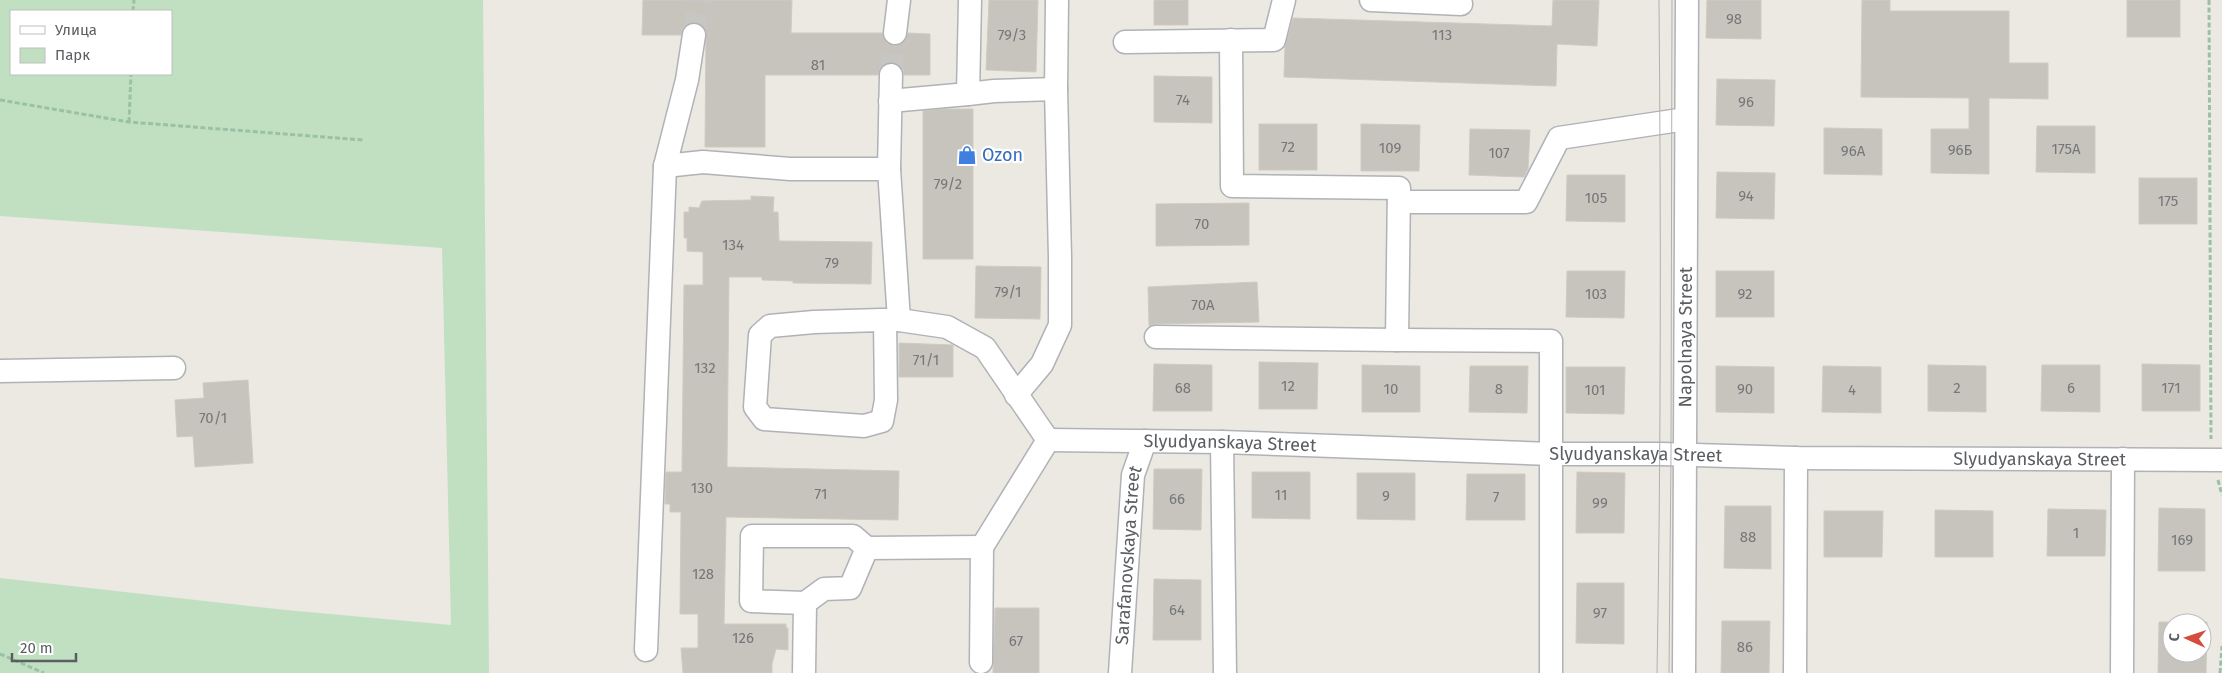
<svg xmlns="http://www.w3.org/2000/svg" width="2222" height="673" viewBox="0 0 2222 673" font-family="'Fira Sans',sans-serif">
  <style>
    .green { fill: #c1e0c1; fill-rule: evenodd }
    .building { fill: #c7c4be; stroke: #cfcbc1; fill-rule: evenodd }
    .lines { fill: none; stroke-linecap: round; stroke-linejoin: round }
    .minor-tunnel { stroke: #c7c6c2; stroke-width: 22; stroke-dasharray: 22 11; stroke-linecap: butt }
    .minor-casing { stroke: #afb2b6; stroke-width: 25 }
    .path { stroke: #9ac1a6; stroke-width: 3; stroke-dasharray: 5 2.5; stroke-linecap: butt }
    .minor { stroke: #fff; stroke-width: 22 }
    .tram { stroke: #b0b1b1; stroke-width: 1 }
    .labels { text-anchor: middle; stroke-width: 4.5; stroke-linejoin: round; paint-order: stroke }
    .number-label { font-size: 15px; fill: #757778 }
    .shop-label { font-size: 18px; fill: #366cbe; stroke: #fff; text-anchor: start }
    .street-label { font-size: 18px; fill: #5a5d61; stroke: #fff }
  </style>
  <rect width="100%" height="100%" fill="#ebe9e2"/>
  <path class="green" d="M0 0H483L489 673H0V578L286 610 451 625 442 248 0 216ZM171 11V74H11V11Z"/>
  <g class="building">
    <path d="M643 0H792L791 33H882L887 43 894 46 905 41 908 33 930 34V75H904L903 69 898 64 891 62 880 68 878 75H765V147H705L706 30 702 25 696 22 684 26 681 35H642Z"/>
    <path d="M989 0H1038L1036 72 986 70Z"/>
    <rect x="1154" y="0" width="34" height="25"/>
    <path d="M1553 0H1599L1597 46 1557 44 1556 86 1284 77 1285 46 1293 18 1552 26Z"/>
    <path d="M1707 0H1761V39L1706 38Z"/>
    <path d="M1862 0H1890V11H2009V63H2048V99L1989 98V174L1931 173V129H1969V98L1861 97Z"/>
    <rect x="2127" y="0" width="53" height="37"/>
    <path d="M1154 76 1212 77V123L1154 122Z"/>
    <path d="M1717 79 1775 80 1774 126 1716 125Z"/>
    <path d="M944 109H973V259H923V111Z"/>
    <rect x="1259" y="124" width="58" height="46"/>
    <path d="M1361 124 1420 125 1419 171H1361Z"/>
    <path d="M2037 126H2095V173L2036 172Z"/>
    <path d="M1824 128 1882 129V175L1824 174Z"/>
    <path d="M1470 129 1530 130 1528 169 1524 177 1469 175Z"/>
    <path d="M1717 172 1775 173 1774 219 1716 218Z"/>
    <path d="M1567 175H1625V222L1566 221Z"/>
    <rect x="2139" y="178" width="58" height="46"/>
    <path d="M751 196 774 197 773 212H778L779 241 872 242 871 284 793 283V281L762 280V277H729L727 467 899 471 898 520 726 517 724 624H786V628H788V650L776 649 772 664V673H683L681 648H698V614H680L681 512H670V504H665L666 472H682L684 285H703V252L687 251V238H684V212H689V207L699 208 702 201 751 200Z"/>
    <path d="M1249 203V245L1156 246V204Z"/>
    <path d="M976 266 1041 267 1040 319 975 318Z"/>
    <path d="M1567 271H1625L1624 318 1566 317Z"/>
    <rect x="1716" y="271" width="58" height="46"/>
    <path d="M1257 282 1259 322 1156 324 1149 326 1148 287Z"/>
    <path d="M899 343 953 345V377H899Z"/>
    <path d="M1259 362 1318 363 1317 409H1259Z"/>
    <path d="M1154 364 1212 365V411H1153Z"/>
    <path d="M2142 364 2200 365V411H2142Z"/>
    <path d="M1362 365 1420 366V412H1362Z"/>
    <path d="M1928 365 1986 366V412L1928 411Z"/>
    <path d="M2042 365H2100V412L2041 411Z"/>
    <path d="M1470 366H1528L1527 413 1469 412Z"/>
    <path d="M1716 366 1774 367V413L1716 412Z"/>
    <path d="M1823 366 1881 367V413L1822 412Z"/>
    <path d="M1566 367H1625L1624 414 1566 413Z"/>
    <path d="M248 380 253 463 195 467 193 436 177 437 175 400 204 398 203 383Z"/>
    <path d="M1154 469H1202L1201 530 1153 529Z"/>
    <path d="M1252 472H1310V519L1252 518Z"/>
    <path d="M1577 472 1625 473 1624 533H1576Z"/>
    <path d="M1357 473H1415V520L1357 519Z"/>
    <path d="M1467 474H1525V520H1466Z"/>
    <path d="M1725 506H1771V569L1724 568Z"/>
    <path d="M2159 508 2205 509V571H2158Z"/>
    <path d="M2048 509 2106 510 2105 556H2047Z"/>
    <path d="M1935 510 1993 511V557H1935Z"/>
    <path d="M1824 511H1883L1882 557H1824Z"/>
    <path d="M1154 579 1201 580V640H1153Z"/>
    <path d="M1577 583H1624V644L1576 643Z"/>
    <path d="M995 608H1039V673H993Z"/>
    <path d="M1722 621H1770L1769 673H1721Z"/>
    <path d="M2159 622H2207L2206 673H2158ZM2172 623H2202V653H2172Z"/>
  </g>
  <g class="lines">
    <g class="minor-tunnel">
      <path d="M694 35 699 0"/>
      <path d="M891 75 895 33"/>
    </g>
    <g class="minor-casing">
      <g id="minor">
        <path d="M1371 0 1461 4 1460 0"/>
        <path d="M895 33 899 0"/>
        <path d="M694 35 687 80 665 166 703 162 790 169H889L899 320"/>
        <path d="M1125 42 1274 40 1284 0"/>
        <path d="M968 94 994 91 1056 89"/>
        <path d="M890 101 968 94 970 0"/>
        <path d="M889 169 891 75"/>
        <path d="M1399 202H1526L1559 138 1686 119"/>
        <path d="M885 320 886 400 882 421 864 426 764 419 755 407 760 335 770 326 814 322 881 320H899L947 327 985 348 1048 440"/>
        <path d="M1156 337 1397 340 1399 188 1232 186 1231 40"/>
        <path d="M1397 340 1551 341V673"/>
        <path d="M0 371 174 368"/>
        <path d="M1016 395 1042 364 1060 325V257L1056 89 1057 0"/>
        <path id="s1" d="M1048 440 1222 442 1551 454H1661L1796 458 2222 460"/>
        <path d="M1222 442 1225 673"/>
        <path d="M867 548 850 588 824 589 805 603 751 601 752 536H853L867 548 982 547"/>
        <path d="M646 650 665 166"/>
        <path d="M981 662 982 547 1048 440"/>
        <path d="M804 673 805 603"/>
        <path id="s2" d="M1120 673 1133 475 1145 441"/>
        <path id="s3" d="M1684 673 1687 0"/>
        <path d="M1795 673 1796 458"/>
        <path d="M2122 673 2123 459"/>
      </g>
    </g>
    <g class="path">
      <path d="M2209 0 2211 439"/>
      <path d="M133 11 134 0"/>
      <path d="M0 100 129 122 363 140"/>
      <path d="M129 122 131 74"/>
      <path d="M2218 480 2222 495"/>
      <path d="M0 654 44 673"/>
      <path d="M2220 673 2222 646"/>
    </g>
    <use href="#minor" class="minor"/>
    <g class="tram">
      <path d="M1657 673C1661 449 1661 224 1659 0"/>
      <path d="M1669 673 1671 454 1672 0"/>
    </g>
  </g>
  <defs>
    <g id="shop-bare" transform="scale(1.5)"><path d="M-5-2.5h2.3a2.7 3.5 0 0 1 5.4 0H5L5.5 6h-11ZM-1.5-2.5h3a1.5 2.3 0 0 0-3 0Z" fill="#3f7fe0" stroke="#fff" stroke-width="2.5" paint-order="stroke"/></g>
  </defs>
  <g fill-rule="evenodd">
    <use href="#shop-bare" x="967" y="155"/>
  </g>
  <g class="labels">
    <g class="number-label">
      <text x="1734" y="24">98</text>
      <text x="1012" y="40">79/3</text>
      <text x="1442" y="40">113</text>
      <text x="818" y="70">81</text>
      <text x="1183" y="105">74</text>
      <text x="1746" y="107">96</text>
      <text x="1288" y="152">72</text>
      <text x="1390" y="153">109</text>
      <text x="2066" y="154">175А</text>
      <text x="1960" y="155">96Б</text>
      <text x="1853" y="156">96А</text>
      <text x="1499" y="158">107</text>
      <text x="948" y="189">79/2</text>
      <text x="1746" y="201">94</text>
      <text x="1596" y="203">105</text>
      <text x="2168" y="206">175</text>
      <text x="1202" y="229">70</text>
      <text x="733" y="250">134</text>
      <text x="832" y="268">79</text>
      <text x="1008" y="297">79/1</text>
      <text x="1596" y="299">103</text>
      <text x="1745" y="299">92</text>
      <text x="1203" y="310">70А</text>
      <text x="926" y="365">71/1</text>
      <text x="705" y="373">132</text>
      <text x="1288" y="391">12</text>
      <text x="1183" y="393">68</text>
      <text x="1957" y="393">2</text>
      <text x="2071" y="393">6</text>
      <text x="2171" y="393">171</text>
      <text x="1391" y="394">10</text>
      <text x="1499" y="394">8</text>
      <text x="1745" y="394">90</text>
      <text x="1595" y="395">101</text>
      <text x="1852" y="395">4</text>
      <text x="213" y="423">70/1</text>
      <text x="702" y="493">130</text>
      <text x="821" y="499">71</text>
      <text x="1281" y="500">11</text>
      <text x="1386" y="501">9</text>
      <text x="1496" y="502">7</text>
      <text x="1177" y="504">66</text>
      <text x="1600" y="508">99</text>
      <text x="2076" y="538">1</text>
      <text x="1748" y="542">88</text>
      <text x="2182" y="545">169</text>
      <text x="703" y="579">128</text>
      <text x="1177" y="615">64</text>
      <text x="1600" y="618">97</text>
      <text x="743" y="643">126</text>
      <text x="1016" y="646">67</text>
      <text x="1745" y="652">86</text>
    </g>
    <g class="shop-label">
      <text x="982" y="161">Ozon</text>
    </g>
    <g class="street-label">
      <text dy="6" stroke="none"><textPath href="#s3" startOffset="336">Napolnaya Street</textPath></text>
      <text dy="6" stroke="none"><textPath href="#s1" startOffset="182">Slyudyanskaya Street</textPath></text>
      <text dy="6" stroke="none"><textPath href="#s1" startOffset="588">Slyudyanskaya Street</textPath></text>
      <text dy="6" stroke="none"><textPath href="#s1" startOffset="992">Slyudyanskaya Street</textPath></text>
      <text dy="6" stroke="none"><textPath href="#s2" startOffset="118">Sarafanovskaya Street</textPath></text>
    </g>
  </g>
  <rect x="10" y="10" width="162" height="65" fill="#ffffff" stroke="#bdbec0"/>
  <rect x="20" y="26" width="25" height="8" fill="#ffffff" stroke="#bdbec0"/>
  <text x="55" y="35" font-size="15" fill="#5a5d61">Улица</text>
  <rect x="20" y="48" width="25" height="15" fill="#c1e0c1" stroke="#bdbec0"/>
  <text x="55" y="60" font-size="15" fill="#5a5d61">Парк</text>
  <g transform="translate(2187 638) rotate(273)"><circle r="24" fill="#ffffff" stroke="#bdbec0"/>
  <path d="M0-4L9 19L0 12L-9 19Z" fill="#d54c3e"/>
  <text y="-8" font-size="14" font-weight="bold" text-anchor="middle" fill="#5a5d61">С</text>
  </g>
  <path d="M12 653v8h64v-8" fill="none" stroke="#5a5d61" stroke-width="2.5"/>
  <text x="20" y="653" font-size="15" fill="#5a5d61" stroke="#ffffff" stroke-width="4" paint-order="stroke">20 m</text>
</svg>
